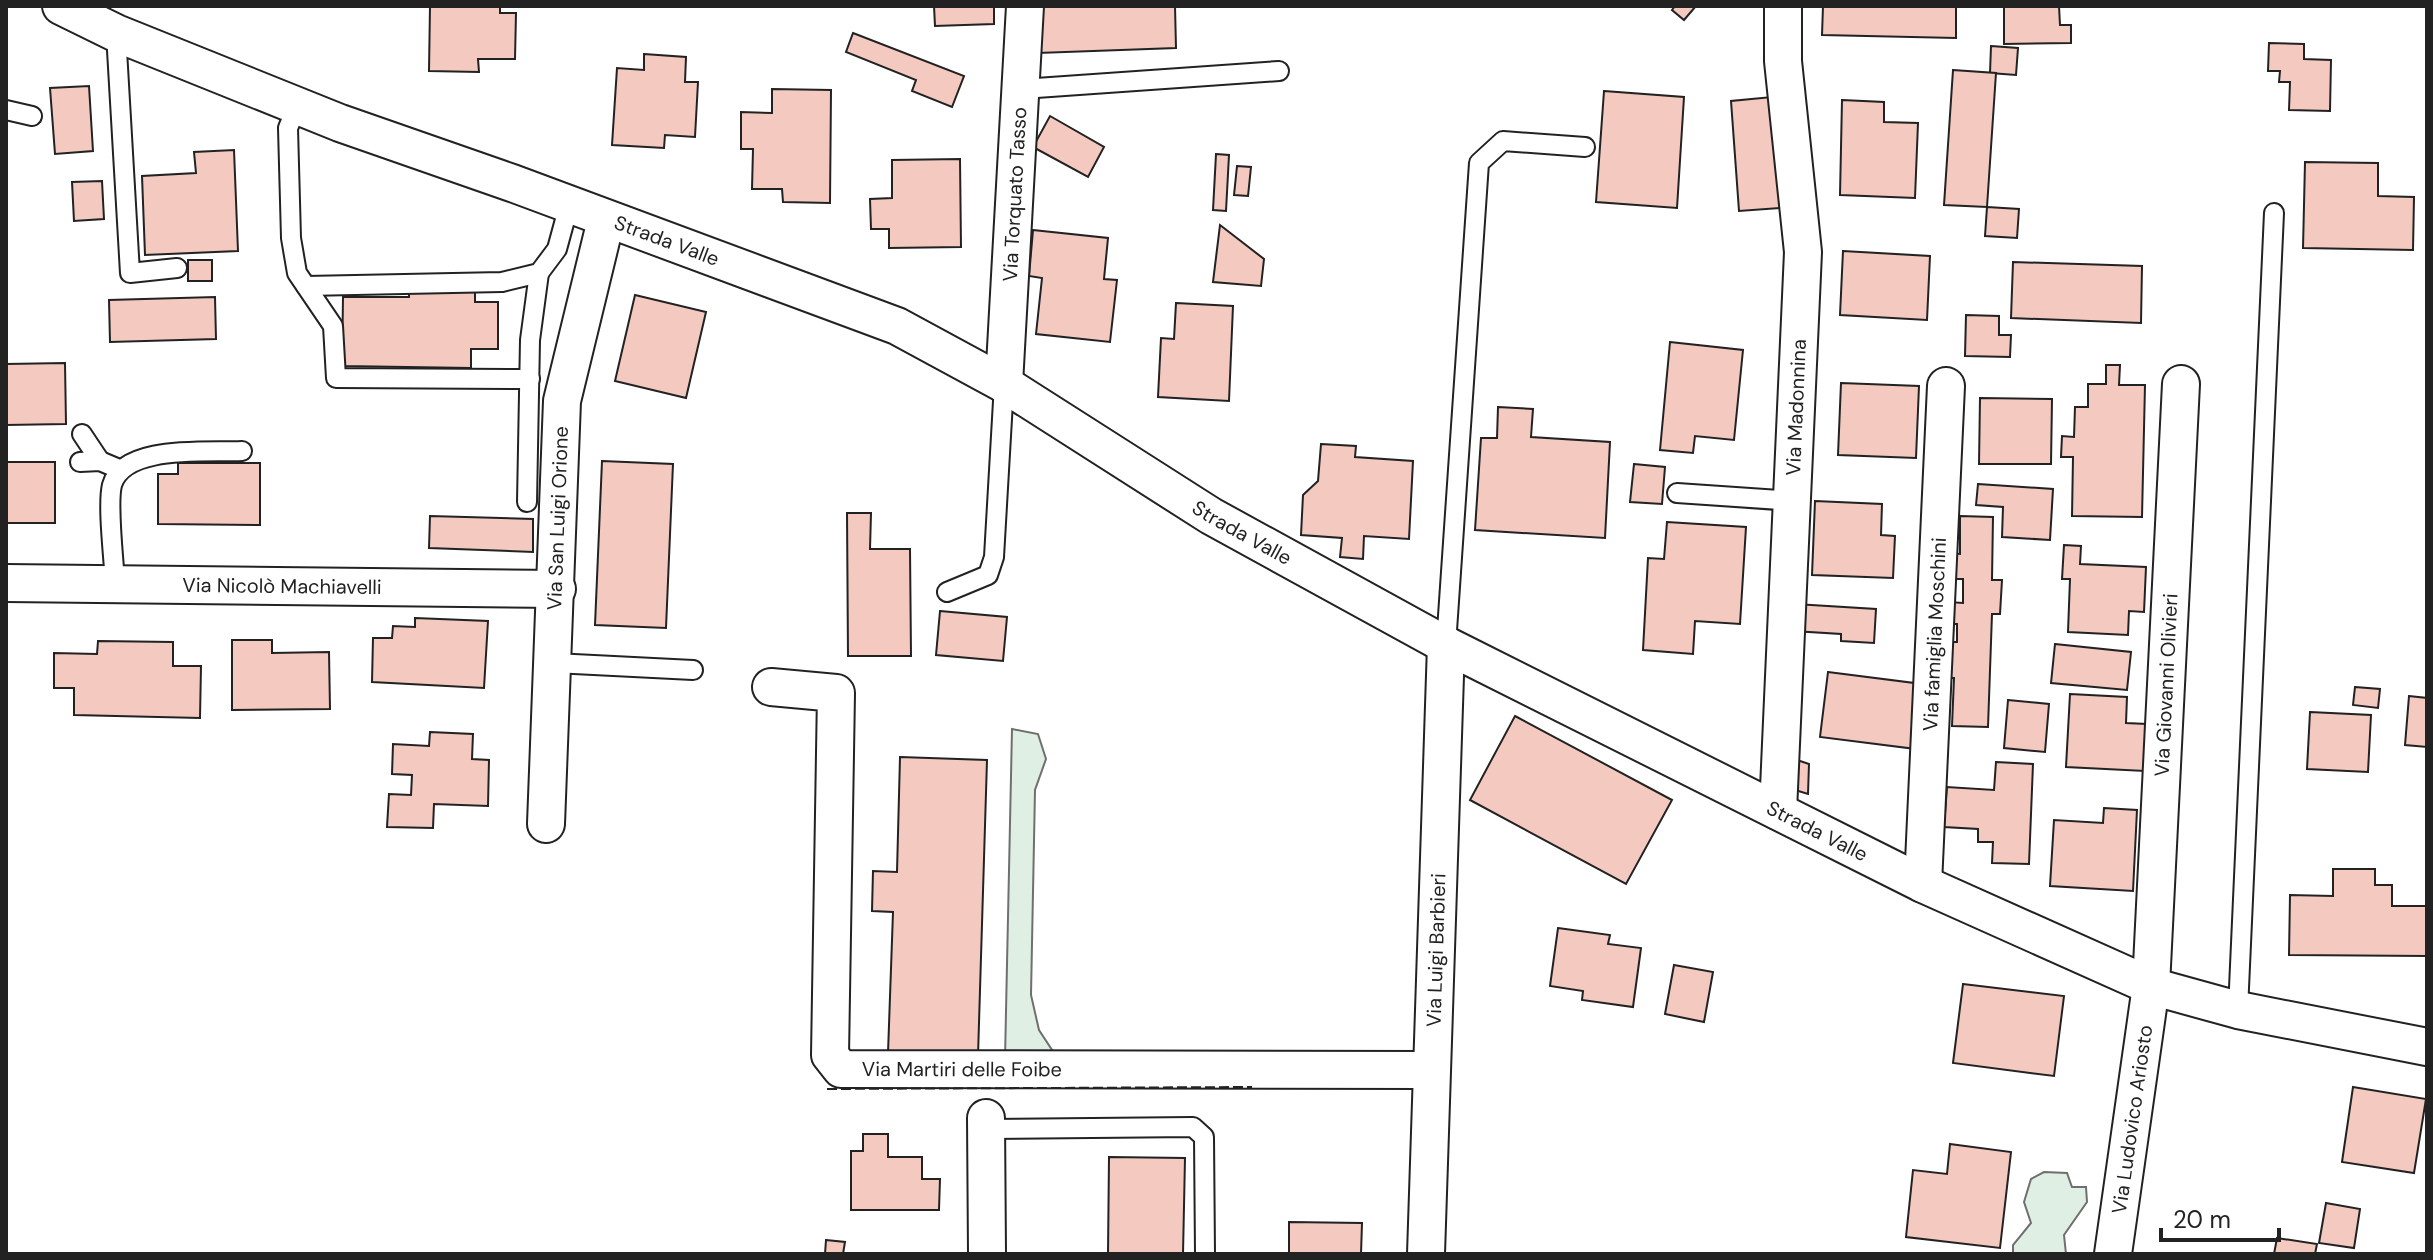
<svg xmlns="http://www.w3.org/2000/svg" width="2433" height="1260" viewBox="0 0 2433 1260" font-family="'DM Sans',sans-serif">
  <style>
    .green { fill: #e0efe3; stroke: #6f6f6f; stroke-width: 2 }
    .building { fill: #f3c9c0; stroke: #222; stroke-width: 2 }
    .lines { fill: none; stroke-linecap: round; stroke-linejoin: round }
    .lane-casing { stroke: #222; stroke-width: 22 }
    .street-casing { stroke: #222; stroke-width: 40 }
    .lane { stroke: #fff; stroke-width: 18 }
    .street { stroke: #fff; stroke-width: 36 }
    .fence { stroke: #222; stroke-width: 2; stroke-dasharray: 10 4; stroke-linecap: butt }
    .labels { text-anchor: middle; stroke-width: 6; stroke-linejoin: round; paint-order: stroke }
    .street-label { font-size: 20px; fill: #222; stroke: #fff }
  </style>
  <rect width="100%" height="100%" fill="#fff"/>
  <g class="green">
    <path d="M1012 729 1038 734 1046 759 1035 790 1031 995 1039 1030 1058 1059H1005Z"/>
    <path d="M2044 1172 2067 1173 2072 1187H2086L2087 1202 2064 1235 2066 1254H2013V1245L2031 1223 2024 1202 2031 1179Z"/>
  </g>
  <g class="building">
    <path d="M430 6H500V13H516L515 59H478L479 72 429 71Z"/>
    <path d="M934 6H994V24L935 26Z"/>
    <path d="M1036 6H1175L1176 48 1038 53Z"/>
    <path d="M1675 6H1696L1684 20 1672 10Z"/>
    <path d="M1823 6H1956V38L1822 35Z"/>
    <path d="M2004 6H2059L2060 25H2071V43L2004 44Z"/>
    <path d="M853 33 964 76 952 107 912 91 916 80 846 52Z"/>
    <path d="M2269 43 2304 44V59L2331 60 2330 111 2289 110 2290 82H2279L2280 71H2268Z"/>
    <path d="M1991 46 2018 48 2016 75 1990 73Z"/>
    <path d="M644 54 686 57 685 82H698L695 137 665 135 664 148 612 145 617 68 644 70Z"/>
    <path d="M1953 70 1996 73 1987 207 1944 205Z"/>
    <path d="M89 86 93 151 55 154 50 88Z"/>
    <path d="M772 89 831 90 830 203 783 202 782 189H752L753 149H741V112L772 113Z"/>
    <path d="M1604 91 1684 97 1677 208 1596 202Z"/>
    <path d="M1772 97 1781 208 1739 211 1731 101Z"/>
    <path d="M1842 100 1884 102V122L1918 123 1915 198 1840 195Z"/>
    <path d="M1050 116 1104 147 1088 177 1033 147Z"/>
    <path d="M234 150 238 251 145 255 142 176 196 173 194 152Z"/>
    <path d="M1216 154 1229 155 1226 211 1213 210Z"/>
    <path d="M960 159 961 247 889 248V229H871L870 199 892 198V160Z"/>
    <path d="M2305 162 2378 163V196L2414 197 2413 250 2303 248Z"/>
    <path d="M1237 166 1251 167 1248 196 1234 195Z"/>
    <path d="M102 181 104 219 74 221 72 182Z"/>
    <path d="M1987 207 2019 209 2017 238 1985 236Z"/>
    <path d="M1220 225 1264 259 1261 286 1213 282Z"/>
    <path d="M1033 230 1108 238 1104 279 1117 280 1110 342 1036 334 1042 278 1029 276Z"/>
    <path d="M1843 251 1930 256 1927 320 1840 315Z"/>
    <rect x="188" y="260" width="24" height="21"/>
    <path d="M2013 262 2142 266 2141 323 2011 318Z"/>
    <path d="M409 288H475V302H498V349H471V368L342 366 343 297H409Z"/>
    <path d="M635 295 706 312 686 398 615 381Z"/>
    <path d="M215 297 216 339 110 342 109 300Z"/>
    <path d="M1176 303 1233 306 1229 401 1158 397 1161 338 1174 339Z"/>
    <path d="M1966 315 1999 316V335H2011L2010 357 1965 356Z"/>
    <path d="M1670 342 1743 350 1734 440 1695 436 1693 453 1660 450Z"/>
    <path d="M65 363 66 424 6 425V364Z"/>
    <path d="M2106 365H2120L2119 385H2145L2142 517 2072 516 2073 457H2061L2062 436 2074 437 2075 407H2088V384H2106Z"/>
    <path d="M1841 383 1919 386 1916 458 1838 455Z"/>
    <path d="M1980 398 2052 399 2051 464H1979Z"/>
    <path d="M1498 407 1533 409 1531 437 1610 442 1605 538 1475 530 1481 438H1497Z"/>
    <path d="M1321 444 1356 446 1355 457 1413 461 1409 539 1364 536 1363 559 1340 557 1342 538 1301 535 1303 495 1318 481Z"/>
    <path d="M602 461 673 464 666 628 595 625Z"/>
    <rect x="6" y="462" width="49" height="61"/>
    <path d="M178 463H260V525L158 524V474H178Z"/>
    <path d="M1634 464 1665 467 1662 504 1630 502Z"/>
    <path d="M1978 484 2053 489 2050 540 2002 537 2003 507 1976 505Z"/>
    <path d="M1815 501 1882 504 1881 535 1895 536 1893 578 1812 575Z"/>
    <path d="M847 513H871L870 549H910L911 656H848Z"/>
    <path d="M430 516 533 519V552L429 548Z"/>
    <path d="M1960 516 1993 517 1992 580H2002L2000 614H1992L1988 727 1952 726 1954 678H1942L1943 642H1957V624H1949V602L1963 603V579H1949L1950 553 1960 554Z"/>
    <path d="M1667 522 1746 527 1740 624 1695 621 1693 654 1643 650 1648 558 1664 559Z"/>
    <path d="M2064 545 2081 546 2080 564 2146 567 2144 612 2129 611 2128 635 2068 632 2070 579H2062Z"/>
    <path d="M1795 604 1876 609 1874 643 1841 641V634L1793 631Z"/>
    <path d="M940 611 1007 617 1003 661 936 655Z"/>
    <path d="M415 618 488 621 484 688 372 682 373 638H392L393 626 415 627Z"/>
    <path d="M232 640H272V653L329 652 330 709 232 710Z"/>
    <path d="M98 641 173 642V666H201L200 718 74 715V688H54V653L97 654Z"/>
    <path d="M2055 644 2131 652 2127 690 2051 683Z"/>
    <path d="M1828 672 1914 683 1916 749 1820 737Z"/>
    <path d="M2355 687 2380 689 2378 708 2353 705Z"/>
    <path d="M2070 694 2127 697 2126 723 2147 724 2145 771 2066 767Z"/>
    <path d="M2409 696 2427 698V747L2405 745Z"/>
    <path d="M2008 700 2049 704 2045 752 2004 748Z"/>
    <path d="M2310 712 2371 715 2368 772 2307 769Z"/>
    <path d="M1515 716 1672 800 1626 884 1470 800Z"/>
    <path d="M430 732 473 734 472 759 489 760 488 806 434 804 433 828 387 827 389 794 411 795 412 775 392 774 393 744 429 746Z"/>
    <path d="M900 757 987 760 978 1056 888 1053 893 912 872 911 873 871 897 872Z"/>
    <path d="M1797 760 1809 764 1808 794 1795 790Z"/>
    <path d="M1996 762 2033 764 2029 864 1992 863 1993 842H1978V829L1944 827 1947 787 1994 790Z"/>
    <path d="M2104 808 2137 810 2133 891 2050 886 2054 820 2103 823Z"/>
    <path d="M2333 869H2375V885H2392V906H2427V956L2289 955 2290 895 2333 896Z"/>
    <path d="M1558 928 1610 935 1608 944 1641 948 1633 1007 1582 1000 1583 991 1550 986Z"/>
    <path d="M1674 965 1713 972 1704 1022 1665 1014Z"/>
    <path d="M1963 984 2064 996 2054 1076 1953 1063Z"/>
    <path d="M2353 1087 2426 1099 2414 1173 2342 1162Z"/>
    <path d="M863 1134H888V1157H922V1179H940L939 1210H851V1151H863Z"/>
    <path d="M1950 1144 2011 1152 2000 1248 1906 1237 1913 1170 1947 1174Z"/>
    <path d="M1109 1157 1185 1158 1183 1254H1108Z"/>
    <path d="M2326 1203 2360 1209 2354 1248 2319 1243Z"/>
    <path d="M1289 1222 1362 1223 1361 1254H1289Z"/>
    <path d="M2277 1238 2317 1244 2315 1254H2274Z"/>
    <path d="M826 1240 845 1242 843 1254H825Z"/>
  </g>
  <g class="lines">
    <g class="lane-casing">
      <g id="lane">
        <path d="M116 33 130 273 177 268"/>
        <path d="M1022 89 1279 71"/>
        <path d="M297 106 288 128 291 238 297 273 333 326 336 378 530 379"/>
        <path d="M6 110 32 116"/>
        <path d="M306 286 502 282 539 273 557 249 569 205"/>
        <path d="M82 434 100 461"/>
        <path d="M80 462 100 461 119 469"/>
        <path d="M1677 493 1793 501"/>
        <path d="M527 502 530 340 539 273"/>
        <path d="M115 584C114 560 107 505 112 485 124 444 207 453 242 451"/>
        <path d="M947 592 988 575 994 557 1004 384"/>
        <path d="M1446 645 1479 163 1503 141 1585 147"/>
        <path d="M554 663 693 670"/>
        <path d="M2238 1010 2274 213"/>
        <path d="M986 1129 1193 1127 1204 1137 1205 1254"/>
      </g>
    </g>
    <g class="street-casing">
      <g id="street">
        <path id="s1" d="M61 6 116 33 340 123 512 183 897 326 1004 384 1211 516 1446 645 1923 884 2151 986 2238 1010 2427 1047"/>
        <path id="s2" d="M1004 384 1025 6"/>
        <path id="s3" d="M6 583 557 589"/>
        <path id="s4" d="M771 687 836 693 830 1055 841 1069 1431 1070"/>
        <path id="s5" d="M1778 811 1803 252 1783 61V6"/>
        <path id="s6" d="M546 824 562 401 606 220"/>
        <path id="s7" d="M1923 884 1946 386"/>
        <path d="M986 1118 987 1254"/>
        <path id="s8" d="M1426 1254 1446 645"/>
        <path id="s9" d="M2113 1254 2151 986 2181 384"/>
      </g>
    </g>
    <use href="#lane" class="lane"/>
    <use href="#street" class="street"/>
    <path class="fence" d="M827 1089 1252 1087"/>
  </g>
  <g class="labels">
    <g class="street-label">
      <text dy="7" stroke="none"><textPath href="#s2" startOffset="190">Via Torquato Tasso</textPath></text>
      <text dy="7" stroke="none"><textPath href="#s1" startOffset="650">Strada Valle</textPath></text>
      <text dy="7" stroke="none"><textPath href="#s5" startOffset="404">Via Madonnina</textPath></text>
      <text dy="7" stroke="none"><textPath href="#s6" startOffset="306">Via San Luigi Orione</textPath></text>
      <text dy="7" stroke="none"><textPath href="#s1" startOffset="1298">Strada Valle</textPath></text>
      <text dy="7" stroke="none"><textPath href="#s3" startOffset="276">Via Nicolò Machiavelli</textPath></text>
      <text dy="7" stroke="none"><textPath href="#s7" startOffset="250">Via famiglia Moschini</textPath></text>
      <text dy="7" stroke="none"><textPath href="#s9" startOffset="572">Via Giovanni Olivieri</textPath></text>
      <text dy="7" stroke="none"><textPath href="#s1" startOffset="1946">Strada Valle</textPath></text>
      <text dy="7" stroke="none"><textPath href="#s8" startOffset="304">Via Luigi Barbieri</textPath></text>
      <text dy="7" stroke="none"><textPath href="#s4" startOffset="566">Via Martiri delle Foibe</textPath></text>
      <text dy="7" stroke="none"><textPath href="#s9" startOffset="136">Via Ludovico Ariosto</textPath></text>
    </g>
  </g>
  <rect width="2433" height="1260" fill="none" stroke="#222222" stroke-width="16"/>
  <path d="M2161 1228v12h118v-12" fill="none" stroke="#222222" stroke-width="4"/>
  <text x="2173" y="1228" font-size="24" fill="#222222" stroke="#ffffff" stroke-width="6" paint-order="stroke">20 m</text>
</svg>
